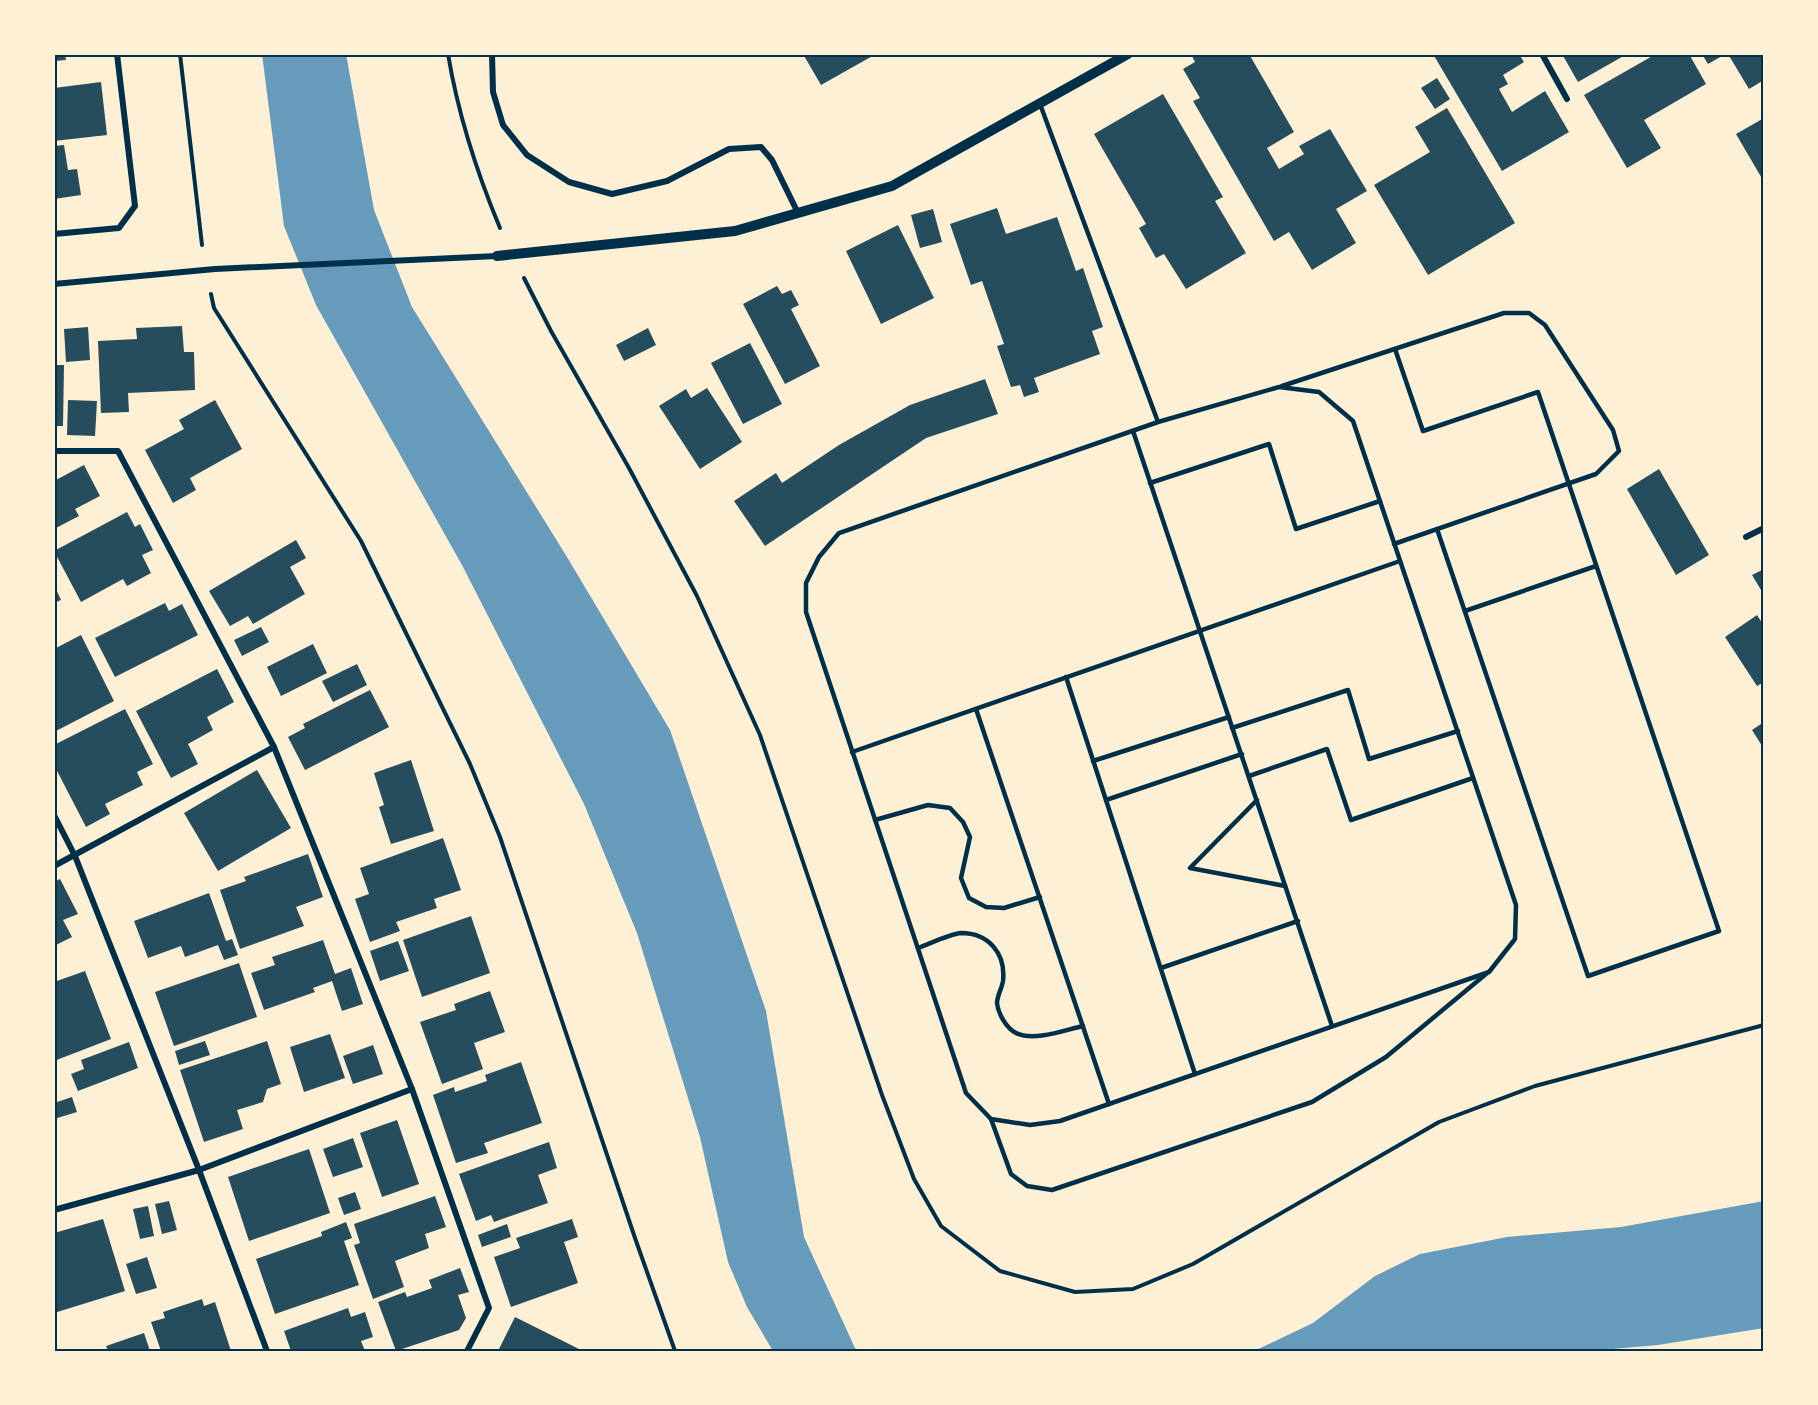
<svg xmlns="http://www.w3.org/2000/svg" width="1818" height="1405" viewBox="0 0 1818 1405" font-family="Rubik,sans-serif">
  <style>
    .water { fill: #669bbc }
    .building { fill: #264d5e }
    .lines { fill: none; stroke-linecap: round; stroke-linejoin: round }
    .path { stroke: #003049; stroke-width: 4 }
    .service { stroke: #003049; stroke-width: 4.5 }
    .minor { stroke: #003049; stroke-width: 6 }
    .tertiary { stroke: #003049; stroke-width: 10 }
    .neatline { fill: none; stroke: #003049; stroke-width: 2 }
  </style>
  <rect width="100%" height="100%" fill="#fdf0d5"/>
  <g class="water">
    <path d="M262 54H346L374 210 412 307 567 557 670 730 766 1011 804 1237 855 1348 858 1351H773L747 1307 728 1262 700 1137 637 933 584 804 462 565 316 305 284 226Z"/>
    <path d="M1764 1201V1328L1658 1345 1590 1351H1254L1313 1323 1375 1276 1420 1254 1507 1237 1621 1227Z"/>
  </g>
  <g class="building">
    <path d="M54 54H65L66 60 54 61Z"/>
    <path d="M803 54H876L821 85Z"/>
    <path d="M1191 54H1249L1294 132 1267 148 1279 169 1304 154 1299 146 1330 129 1367 191 1336 209 1356 243 1312 270 1289 232 1274 241 1193 101 1200 98 1183 69 1195 62Z"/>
    <path d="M1433 54H1519L1524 62 1503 75 1508 84 1499 89 1512 112 1545 91 1569 132 1502 171Z"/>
    <path d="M1562 54H1627L1578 82Z"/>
    <path d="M1656 54H1689L1706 84 1644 120 1661 148 1627 168 1584 95Z"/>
    <path d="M1702 54H1721L1722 56 1708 64Z"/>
    <path d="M1728 54H1764V80L1749 89Z"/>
    <path d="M1437 78 1450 99 1435 109 1421 88Z"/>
    <path d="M101 82 107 135 54 141V88Z"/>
    <path d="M1163 94 1223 197 1215 201 1246 253 1186 289 1164 254 1156 258 1139 228 1146 224 1094 134Z"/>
    <path d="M1447 108 1515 223 1428 275 1374 185 1430 152 1415 127Z"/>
    <path d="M1764 118V182L1736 134Z"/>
    <path d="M64 145 68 170 77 169 81 195 54 199V146Z"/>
    <path d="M997 208 1006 234 1057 217 1076 271 1083 268 1103 327 1092 331 1100 354 1034 378 1039 392 1024 397 1020 385 1011 387 997 346 1004 344 982 281 971 285 950 224Z"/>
    <path d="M933 209 942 242 920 248 911 215Z"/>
    <path d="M898 225 934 298 881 324 846 251Z"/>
    <path d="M777 286 782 294 791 290 799 305 791 309 820 366 785 384 743 304Z"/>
    <path d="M182 326 184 352H194L195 390 128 393 129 412 101 413 98 341 137 339 136 328Z"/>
    <path d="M88 327 90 360 66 362 64 329Z"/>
    <path d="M648 328 656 345 624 361 616 345Z"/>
    <path d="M750 343 782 404 743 424 711 363Z"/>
    <path d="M54 365H64L63 426H54Z"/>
    <path d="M985 379 998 414 926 438 765 546 734 501 776 473 782 483 839 445 910 405Z"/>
    <path d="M707 388 742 442 700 469 659 406 686 389 691 398Z"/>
    <path d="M68 400 97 401 95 436 67 435Z"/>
    <path d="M215 400 242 449 190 478 196 490 173 503 145 450 184 429 179 420Z"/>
    <path d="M84 465 100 496 75 509 79 516 54 529V481Z"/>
    <path d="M1659 469 1709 555 1676 575 1627 489Z"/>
    <path d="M127 512 135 527 140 524 153 550 142 555 151 573 127 586 123 579 81 602 54 551Z"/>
    <path d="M296 540 306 558 290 567 305 594 253 624 248 616 230 626 209 591Z"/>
    <path d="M1764 569V595L1752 575Z"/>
    <path d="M54 585 61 600 54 603Z"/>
    <path d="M165 603 169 611 182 604 198 635 115 677 95 638Z"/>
    <path d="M1757 615 1764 626V682L1757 686 1725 637Z"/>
    <path d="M261 627 269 642 242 656 234 640Z"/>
    <path d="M81 635 114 701 54 732V649Z"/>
    <path d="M313 644 327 673 281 696 267 667Z"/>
    <path d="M357 664 367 685 333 702 322 681Z"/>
    <path d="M217 669 234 702 207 717 213 730 188 744 198 764 171 778 136 711Z"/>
    <path d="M370 690 389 727 305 770 288 737 305 728 303 724Z"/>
    <path d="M125 709 153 764 137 772 143 785 105 804 110 814 86 827 54 765V745Z"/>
    <path d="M1764 722V749L1752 730Z"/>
    <path d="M411 760 434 831 391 844 379 807 384 805 374 773Z"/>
    <path d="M257 770 291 828 218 871 184 813Z"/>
    <path d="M443 838 461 890 434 899 437 908 396 922 400 931 370 942 355 899 369 894 360 868Z"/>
    <path d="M308 854 323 897 296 907 304 926 240 949 220 890 246 881 244 877Z"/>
    <path d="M60 879 78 914 63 920 72 937 54 946V882Z"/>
    <path d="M209 893 226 941 232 939 238 955 224 960 218 945 185 957 181 946 148 958 134 921Z"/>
    <path d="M471 916 490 973 422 997 403 940Z"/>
    <path d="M323 940 335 974 351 968 363 1004 342 1011 332 981 313 988 315 992 264 1010 251 973 275 965 272 957Z"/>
    <path d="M398 941 409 971 380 981 370 951Z"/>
    <path d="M239 963 257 1017 174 1046 155 992Z"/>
    <path d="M85 971 111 1039 54 1061V982Z"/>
    <path d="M490 991 505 1032 474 1043 483 1069 442 1084 420 1022 456 1010 454 1004Z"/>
    <path d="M330 1034 345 1078 304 1092 290 1047Z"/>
    <path d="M205 1041 210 1055 179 1065 175 1051Z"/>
    <path d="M267 1041 281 1084 267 1089 263 1102 237 1110 243 1129 204 1142 180 1070Z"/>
    <path d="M129 1042 138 1068 78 1091 71 1074 84 1069 81 1060Z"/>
    <path d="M373 1045 383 1074 353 1084 343 1056Z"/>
    <path d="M521 1062 542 1123 484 1143 488 1153 456 1163 433 1095 454 1087 455 1092 487 1081 485 1075Z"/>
    <path d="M72 1097 77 1112 54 1119V1103Z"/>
    <path d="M397 1120 419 1184 382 1197 360 1133Z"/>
    <path d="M353 1138 363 1167 333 1177 323 1149Z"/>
    <path d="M549 1142 557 1168 538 1175 548 1203 494 1222 491 1215 476 1221 459 1174Z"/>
    <path d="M309 1149 330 1213 249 1241 228 1177Z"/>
    <path d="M355 1192 361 1209 344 1215 338 1198Z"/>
    <path d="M435 1196 446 1227 425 1234 429 1248 395 1261 404 1287 373 1299 354 1245 360 1243 354 1224Z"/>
    <path d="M169 1201 177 1230 162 1234 155 1204Z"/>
    <path d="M148 1206 154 1236 140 1239 133 1209Z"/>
    <path d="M103 1219 125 1291 54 1313V1233Z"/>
    <path d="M572 1219 578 1237 564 1242 578 1283 511 1307 494 1257 520 1248 516 1238Z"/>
    <path d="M346 1222 352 1238 344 1241 359 1285 275 1314 256 1259 322 1236 321 1232Z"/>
    <path d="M507 1224 511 1237 482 1247 478 1235Z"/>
    <path d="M147 1257 157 1288 136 1294 126 1264Z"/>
    <path d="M460 1268 469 1292 458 1295 466 1318 459 1330 396 1351 378 1302 405 1292 407 1297 432 1288 429 1280Z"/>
    <path d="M202 1299 204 1306 215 1302 231 1351H161L151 1322 165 1318 163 1312Z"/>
    <path d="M348 1308 351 1317 365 1312 373 1337 361 1341 365 1351H291L284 1331Z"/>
    <path d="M515 1317 583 1351H498Z"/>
    <path d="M144 1333 150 1351H108L106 1346Z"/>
  </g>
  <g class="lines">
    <g class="path">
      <path d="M180 54 202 245"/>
      <path d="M448 54C458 114 477 173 500 228"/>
      <path d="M524 278 551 331 629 468 697 596 760 735 882 1095 914 1179 941 1226 1000 1271 1075 1292 1133 1289 1193 1264 1439 1122 1535 1086 1764 1025"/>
      <path d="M211 294 214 308 361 541 470 764 500 837 635 1238 675 1351"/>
    </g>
    <g class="service">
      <path d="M1040 104 1158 422"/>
      <path d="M1395 349 1423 431 1538 392 1719 931 1588 976 1437 529"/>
      <path d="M1282 386 1504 313H1529L1545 325 1613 430 1619 451 1596 474 1394 544"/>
      <path d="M1279 387 1319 392 1353 421 1516 905 1515 939 1489 972 1060 1121 1030 1125 991 1119 966 1093 806 612V583L819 557 839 533 1158 422Z"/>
      <path d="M1133 431 1332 1026"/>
      <path d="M1150 483 1269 444 1296 529 1380 501"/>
      <path d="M1465 611 1596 566"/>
      <path d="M1066 677 1195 1074"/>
      <path d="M976 709 1109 1104"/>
      <path d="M1232 728 1348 690 1369 759 1458 731"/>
      <path d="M852 752 1400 561"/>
      <path d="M1093 761 1229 717"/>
      <path d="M1249 776 1327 749 1351 820 1473 778"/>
      <path d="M1106 800 1242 754"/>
      <path d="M1257 800 1190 868 1285 886"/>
      <path d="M875 820 928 805 950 808 963 822 970 837 961 878 969 898 986 907 1004 908 1040 897"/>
      <path d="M918 948C929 944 950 934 961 933 989 933 1006 954 1003 981 1002 988 997 996 997 1003 998 1013 1006 1028 1016 1033 1034 1042 1065 1030 1083 1026"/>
      <path d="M1161 968 1298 921"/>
      <path d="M991 1119 1011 1174 1027 1186 1052 1190 1312 1102 1386 1057 1486 974"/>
    </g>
    <g class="minor">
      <path d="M492 54 493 92 503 125 527 155 569 182 612 194 667 181 729 149 761 147 772 160 798 213"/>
      <path d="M1542 54 1567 99"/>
      <path d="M54 234 119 228 135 206 117 54"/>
      <path d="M54 284 215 269 497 256"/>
      <path d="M54 451H118L274 747 412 1089 489 1308 467 1351"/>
      <path d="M1746 537 1764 528"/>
      <path d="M54 815 75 856 199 1170 267 1351"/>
      <path d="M54 866 274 747"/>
      <path d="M54 1210 199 1170 412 1089"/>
    </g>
    <path class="tertiary" d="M497 256 735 231 892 186 1128 54"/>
  </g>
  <rect width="1818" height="1405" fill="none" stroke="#fdf0d5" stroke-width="111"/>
  <rect x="56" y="56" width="1706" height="1294" class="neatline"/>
</svg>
